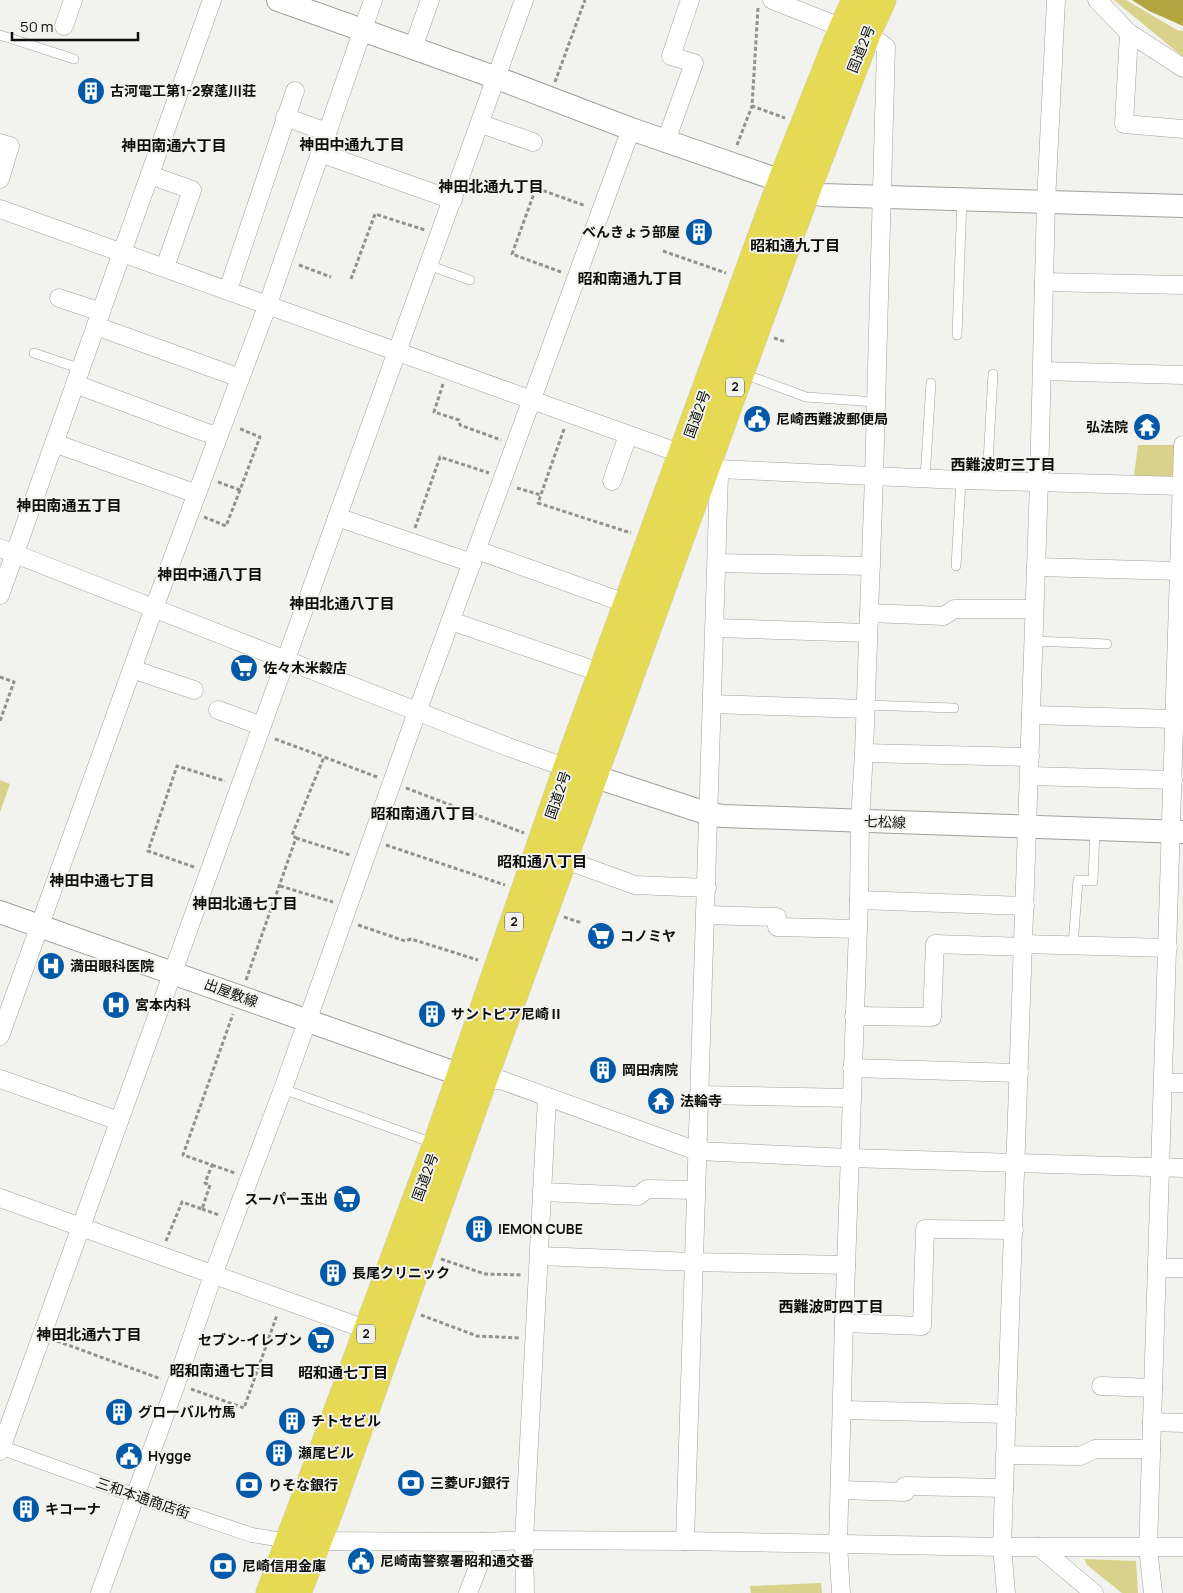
<svg xmlns="http://www.w3.org/2000/svg" width="1183" height="1593" viewBox="0 0 1183 1593" font-family="Manrope,'Noto Sans JP',sans-serif">
  <style>
    .green { fill: #d9d28a }
    .water { fill: #b1a640 }
    .lines { fill: none; stroke-linecap: round; stroke-linejoin: round }
    .service-casing { stroke: #a0a09d; stroke-width: 10 }
    .pedestrian-casing { stroke: #a0a09d; stroke-width: 15 }
    .minor-casing { stroke: #a0a09d; stroke-width: 19 }
    .tertiary-casing { stroke: #a0a09d; stroke-width: 24 }
    .trunk-casing { stroke: #cfcfcf; stroke-width: 29 }
    .path { stroke: #91918e; stroke-width: 3; stroke-dasharray: 4 2.5; stroke-linecap: butt }
    .service { stroke: #fff; stroke-width: 9 }
    .pedestrian { stroke: #fff; stroke-width: 14 }
    .minor { stroke: #fff; stroke-width: 18 }
    .tertiary { stroke: #fff; stroke-width: 22 }
    .trunk { stroke: #e6da54; stroke-width: 28 }
    .labels { text-anchor: middle; stroke-width: 4; stroke-linejoin: round; paint-order: stroke }
    .shield { fill: #f2f2ee; stroke: #525250; stroke-width: 1 }
    .shield-label { font-size: 12px; font-weight: bold; fill: #0e0e0d }
    .street-label { font-size: 14px; fill: #0e0e0d; stroke: #f2f2ee }
    .poi-label { font-size: 14px; font-weight: bold; fill: #0e0e0d; stroke: #f2f2ee; text-anchor: start }
    .neighbourhood-label { font-size: 15px; font-weight: bold; fill: #0e0e0d; stroke: #f2f2ee }
  </style>
  <rect width="100%" height="100%" fill="#f2f2ee"/>
  <g class="green">
    <path d="M1114 0H1126L1177 30 1183 31V57Z"/>
    <path d="M1138 445H1175L1174 472 1170 478 1134 476Z"/>
    <path d="M0 780 10 784 0 812Z"/>
    <path d="M1084 1559 1136 1561 1138 1593H1122L1087 1565Z"/>
    <path d="M821 1583 822 1593H751L750 1586Z"/>
  </g>
  <path class="water" d="M1132 0H1183V26L1149 11Z"/>
  <g class="lines">
    <g class="service-casing">
      <g id="service">
        <path d="M0 35 74 59"/>
        <path d="M428 265 470 280"/>
        <path d="M957 335 962 199"/>
        <path d="M34 353 81 369"/>
        <path d="M755 378 806 397 876 402"/>
        <path d="M925 478 931 383"/>
        <path d="M987 480 993 374"/>
        <path d="M956 566 961 480"/>
        <path d="M1033 641 1107 644"/>
        <path d="M866 705 954 708"/>
        <path d="M1073 945 1078 880 1093 881 1095 829"/>
        <path d="M283 1089 433 1143"/>
      </g>
    </g>
    <g class="pedestrian-casing">
      <path id="pedestrian" d="M0 1447 136 1496 252 1535 289 1541"/>
    </g>
    <g class="minor-casing">
      <g id="minor">
        <path d="M772 0 843 28"/>
        <path d="M1097 0 1129 33 1183 68"/>
        <path d="M64 26 73 0"/>
        <path d="M1129 33 1124 124 1183 129"/>
        <path d="M413 48 430 0"/>
        <path d="M285 117 327 132"/>
        <path d="M481 124 533 142"/>
        <path d="M666 141 694 63 671 56 690 0"/>
        <path d="M0 143 10 146 0 179"/>
        <path d="M320 153 453 200"/>
        <path d="M150 175 192 190 165 267"/>
        <path d="M0 209C228 290 455 373 682 454L718 469 961 480 1183 486"/>
        <path d="M1044 282 1183 285"/>
        <path d="M228 290 295 91"/>
        <path d="M59 298 101 312"/>
        <path d="M96 326 240 378"/>
        <path d="M1042 371 1183 375"/>
        <path d="M75 384 218 437"/>
        <path d="M54 443 197 494"/>
        <path d="M612 481 628 435"/>
        <path d="M337 517 472 563"/>
        <path d="M0 548 508 747 576 771"/>
        <path d="M477 550 628 604"/>
        <path d="M717 563 871 566"/>
        <path d="M1036 567 1179 571"/>
        <path d="M0 595 212 0"/>
        <path d="M869 613 944 616 954 609H1034"/>
        <path d="M451 621 602 673"/>
        <path d="M715 628 868 633"/>
        <path d="M132 669 194 690"/>
        <path d="M712 704 865 709"/>
        <path d="M218 710 262 726"/>
        <path d="M1031 715 1175 719"/>
        <path d="M864 753 1030 757"/>
        <path d="M1029 776 1173 780"/>
        <path d="M563 859 635 885 707 888"/>
        <path d="M859 900 1025 906"/>
        <path d="M706 915 777 917V927L858 929"/>
        <path d="M1023 944 1168 948"/>
        <path d="M854 1016 932 1017 935 944 1023 947"/>
        <path d="M0 1036 154 608 268 304 373 0"/>
        <path d="M852 1068 1019 1073"/>
        <path d="M0 1079 119 1121"/>
        <path d="M483 1080H501L697 1151 849 1158 1183 1168"/>
        <path d="M1163 1083H1183"/>
        <path d="M699 1095 851 1098"/>
        <path d="M542 1192 638 1196 647 1189 696 1190"/>
        <path d="M0 1198 368 1330"/>
        <path d="M539 1256 694 1262 846 1265"/>
        <path d="M1157 1268H1183"/>
        <path d="M844 1323 922 1326 925 1229 1014 1230"/>
        <path d="M1101 1386 1153 1388"/>
        <path d="M842 1410 1007 1414"/>
        <path d="M1152 1422 1183 1423"/>
        <path d="M0 1451 524 0"/>
        <path d="M1005 1455 1080 1456 1095 1449H1151"/>
        <path d="M840 1490 905 1492V1486L1004 1488"/>
        <path d="M309 1541 483 1542 524 1540 685 1541 1002 1547H1183"/>
        <path d="M685 1541 719 475 718 469"/>
        <path d="M1039 1547 1094 1593"/>
        <path d="M100 1593 176 1384 213 1275 283 1089 417 712 631 129"/>
        <path d="M468 1593 482 1557 483 1542"/>
        <path d="M525 1593 524 1540 547 1097"/>
        <path d="M841 1593 838 1544 844 1323 859 900 860 821 864 753 874 476 886 47 867 33"/>
        <path d="M1006 1593 1002 1547 1039 482 1046 202 1056 0"/>
        <path d="M1153 1593 1148 1548 1183 445"/>
      </g>
    </g>
    <g class="tertiary-casing">
      <g id="tertiary">
        <path d="M278 0 497 78 631 129 822 195 1183 206"/>
        <path d="M593 776 709 814 723 816 1183 832"/>
        <path d="M0 912 461 1075 478 1079"/>
      </g>
    </g>
    <g class="trunk-casing">
      <g id="trunk">
        <path d="M270 1593 437 1144 567 769 782 181 843 28 856 0"/>
        <path d="M297 1593 328 1514 493 1052 807 189 867 33 882 0"/>
      </g>
    </g>
    <g class="path">
      <path d="M758 8 752 106 785 118"/>
      <path d="M555 82 585 0"/>
      <path d="M737 145 752 106"/>
      <path d="M663 251 726 273"/>
      <path d="M299 265 331 277"/>
      <path d="M561 272 512 254 536 188 586 206"/>
      <path d="M351 279 375 214 425 230"/>
      <path d="M774 338 786 342"/>
      <path d="M443 384 434 412 459 420 460 425 501 440"/>
      <path d="M564 429 538 503 631 533"/>
      <path d="M218 482 240 490 260 437 238 428"/>
      <path d="M517 488 541 495"/>
      <path d="M204 517 226 526 240 490"/>
      <path d="M415 528 440 457 489 473"/>
      <path d="M0 677 14 682 0 721"/>
      <path d="M275 739 324 757"/>
      <path d="M406 788 524 833"/>
      <path d="M296 838 350 855"/>
      <path d="M386 845 505 885"/>
      <path d="M194 867 148 851 177 766 225 781"/>
      <path d="M280 886 333 902"/>
      <path d="M564 917 582 923"/>
      <path d="M358 925 405 941 411 939 478 960"/>
      <path d="M246 980 296 838 292 835 324 757 377 777"/>
      <path d="M212 1165 235 1173"/>
      <path d="M202 1209 219 1215"/>
      <path d="M166 1241 182 1202 202 1209 210 1185 205 1183 212 1165 183 1155 233 1014"/>
      <path d="M441 1259 485 1274 522 1275"/>
      <path d="M421 1315 477 1336 519 1338"/>
      <path d="M57 1341 161 1379"/>
      <path d="M191 1389 244 1408 277 1315"/>
    </g>
    <use href="#service" class="service"/>
    <use href="#pedestrian" class="pedestrian"/>
    <use href="#minor" class="minor"/>
    <use href="#tertiary" class="tertiary"/>
    <use href="#trunk" class="trunk"/>
  </g>
  <defs>
    <g id="building-disc" transform="scale(1.4375)"><circle r="9.5" fill="#0259a7" stroke="#f2f2ee"/><path d="M-4-6H4V6H1V3H-1V6H-4ZM-2.5-4.3h1.7v1.8h-1.7ZM.8-4.3h1.7v1.8H.8ZM-2.5-1h1.7V.8h-1.7ZM.8-1h1.7V.8H.8Z" fill="#fff"/></g>
    <g id="civic-disc" transform="scale(1.4375)"><circle r="9.5" fill="#0259a7" stroke="#f2f2ee"/><path d="M-.6-6.5H3V-4.5H.6V-3L4-1V1h2V6H-6V1h2V-1L-.6-3ZM-1.2 2.5V6h2.4V2.5Z" fill="#fff"/></g>
    <g id="temple-disc" transform="scale(1.4375)"><circle r="9.5" fill="#0259a7" stroke="#f2f2ee"/><path d="M0-6L5-2H3V0L6.5 2.5H4V6H1.5V3h-3V6H-4V2.5H-6.5L-3 0V-2H-5Z" fill="#fff"/></g>
    <g id="supermarket-disc" transform="scale(1.4375)"><circle r="9.5" fill="#0259a7" stroke="#f2f2ee"/><path d="M-6-5.5h2.5l.6 2H6L4.5 2H-2.5L-4.4-4H-6ZM-1.5 3.2a1.3 1.3 0 1 0 .1 0ZM3 3.2a1.3 1.3 0 1 0 .1 0Z" fill="#fff"/></g>
    <g id="hospital-disc" transform="scale(1.4375)"><circle r="9.5" fill="#0259a7" stroke="#f2f2ee"/><path d="M-5-5h3v3.5h4V-5h3V5h-3V1.5h-4V5h-3Z" fill="#fff"/></g>
    <g id="bank-disc" transform="scale(1.4375)"><circle r="9.5" fill="#0259a7" stroke="#f2f2ee"/><path d="M-6-4H6V4H-6ZM0-2.3a2.3 2.3 0 1 0 0 4.6a2.3 2.3 0 1 0 0-4.6Z" fill="#fff"/></g>
  </defs>
  <g fill-rule="evenodd">
    <use href="#building-disc" x="91" y="91"/>
    <use href="#building-disc" x="699" y="232"/>
    <use href="#civic-disc" x="757" y="419"/>
    <use href="#temple-disc" x="1147" y="427"/>
    <use href="#supermarket-disc" x="244" y="668"/>
    <use href="#supermarket-disc" x="601" y="936"/>
    <use href="#hospital-disc" x="51" y="966"/>
    <use href="#hospital-disc" x="116" y="1005"/>
    <use href="#building-disc" x="432" y="1014"/>
    <use href="#building-disc" x="603" y="1070"/>
    <use href="#temple-disc" x="661" y="1101"/>
    <use href="#supermarket-disc" x="347" y="1199"/>
    <use href="#building-disc" x="479" y="1229"/>
    <use href="#building-disc" x="333" y="1273"/>
    <use href="#supermarket-disc" x="321" y="1340"/>
    <use href="#building-disc" x="119" y="1412"/>
    <use href="#building-disc" x="292" y="1421"/>
    <use href="#building-disc" x="279" y="1453"/>
    <use href="#civic-disc" x="129" y="1456"/>
    <use href="#bank-disc" x="411" y="1483"/>
    <use href="#bank-disc" x="249" y="1485"/>
    <use href="#building-disc" x="26" y="1509"/>
    <use href="#civic-disc" x="361" y="1561"/>
    <use href="#bank-disc" x="223" y="1566"/>
  </g>
  <g class="labels">
    <g class="shield">
      <rect x="726" y="377.5" width="18" height="19" rx="4"/>
      <rect x="505" y="912.5" width="18" height="19" rx="4"/>
      <rect x="357" y="1324.5" width="18" height="19" rx="4"/>
    </g>
    <g class="shield-label">
      <text x="735" y="391">2</text>
      <text x="514" y="926">2</text>
      <text x="366" y="1338">2</text>
    </g>
    <g class="street-label">
      <text transform="translate(861 49) rotate(-68)" y="5">国道2号</text>
      <text transform="translate(697 414) rotate(-70)" y="5">国道2号</text>
      <text transform="translate(558 795) rotate(-71)" y="5">国道2号</text>
      <text transform="translate(885 822) rotate(2)" y="5">七松線</text>
      <text transform="translate(231 993) rotate(20)" y="5">出屋敷線</text>
      <text transform="translate(425 1177) rotate(-70)" y="5">国道2号</text>
      <text transform="translate(143 1498) rotate(19)" y="5">三和本通商店街</text>
    </g>
    <g class="poi-label">
      <text x="110" y="96">古河電工第1-2寮蓬川荘</text>
      <text x="680" y="237" text-anchor="end">べんきょう部屋</text>
      <text x="776" y="424">尼崎西難波郵便局</text>
      <text x="1128" y="432" text-anchor="end">弘法院</text>
      <text x="263" y="673">佐々木米穀店</text>
      <text x="620" y="941">コノミヤ</text>
      <text x="70" y="971">満田眼科医院</text>
      <text x="135" y="1010">宮本内科</text>
      <text x="451" y="1019">サントピア尼崎Ⅱ</text>
      <text x="622" y="1075">岡田病院</text>
      <text x="680" y="1106">法輪寺</text>
      <text x="328" y="1204" text-anchor="end">スーパー玉出</text>
      <text x="498" y="1234">IEMON CUBE</text>
      <text x="352" y="1278">長尾クリニック</text>
      <text x="302" y="1345" text-anchor="end">セブン-イレブン</text>
      <text x="138" y="1417">グローバル竹馬</text>
      <text x="311" y="1426">チトセビル</text>
      <text x="298" y="1458">瀬尾ビル</text>
      <text x="148" y="1461">Hygge</text>
      <text x="430" y="1488">三菱UFJ銀行</text>
      <text x="268" y="1490">りそな銀行</text>
      <text x="45" y="1514">キコーナ</text>
      <text x="380" y="1566">尼崎南警察署昭和通交番</text>
      <text x="242" y="1571">尼崎信用金庫</text>
    </g>
    <g class="neighbourhood-label">
      <text x="352" y="150">神田中通九丁目</text>
      <text x="174" y="151">神田南通六丁目</text>
      <text x="491" y="192">神田北通九丁目</text>
      <text x="795" y="251">昭和通九丁目</text>
      <text x="630" y="284">昭和南通九丁目</text>
      <text x="1003" y="470">西難波町三丁目</text>
      <text x="69" y="511">神田南通五丁目</text>
      <text x="210" y="580">神田中通八丁目</text>
      <text x="342" y="609">神田北通八丁目</text>
      <text x="423" y="819">昭和南通八丁目</text>
      <text x="542" y="867">昭和通八丁目</text>
      <text x="102" y="886">神田中通七丁目</text>
      <text x="245" y="909">神田北通七丁目</text>
      <text x="831" y="1312">西難波町四丁目</text>
      <text x="89" y="1340">神田北通六丁目</text>
      <text x="222" y="1376">昭和南通七丁目</text>
      <text x="343" y="1378">昭和通七丁目</text>
    </g>
  </g>
  <path d="M12 32v8h126v-8" fill="none" stroke="#0e0e0d" stroke-width="2.5"/>
  <text x="20" y="32" font-size="15" fill="#0e0e0d" stroke="#f2f2ee" stroke-width="4" paint-order="stroke">50 m</text>
</svg>
